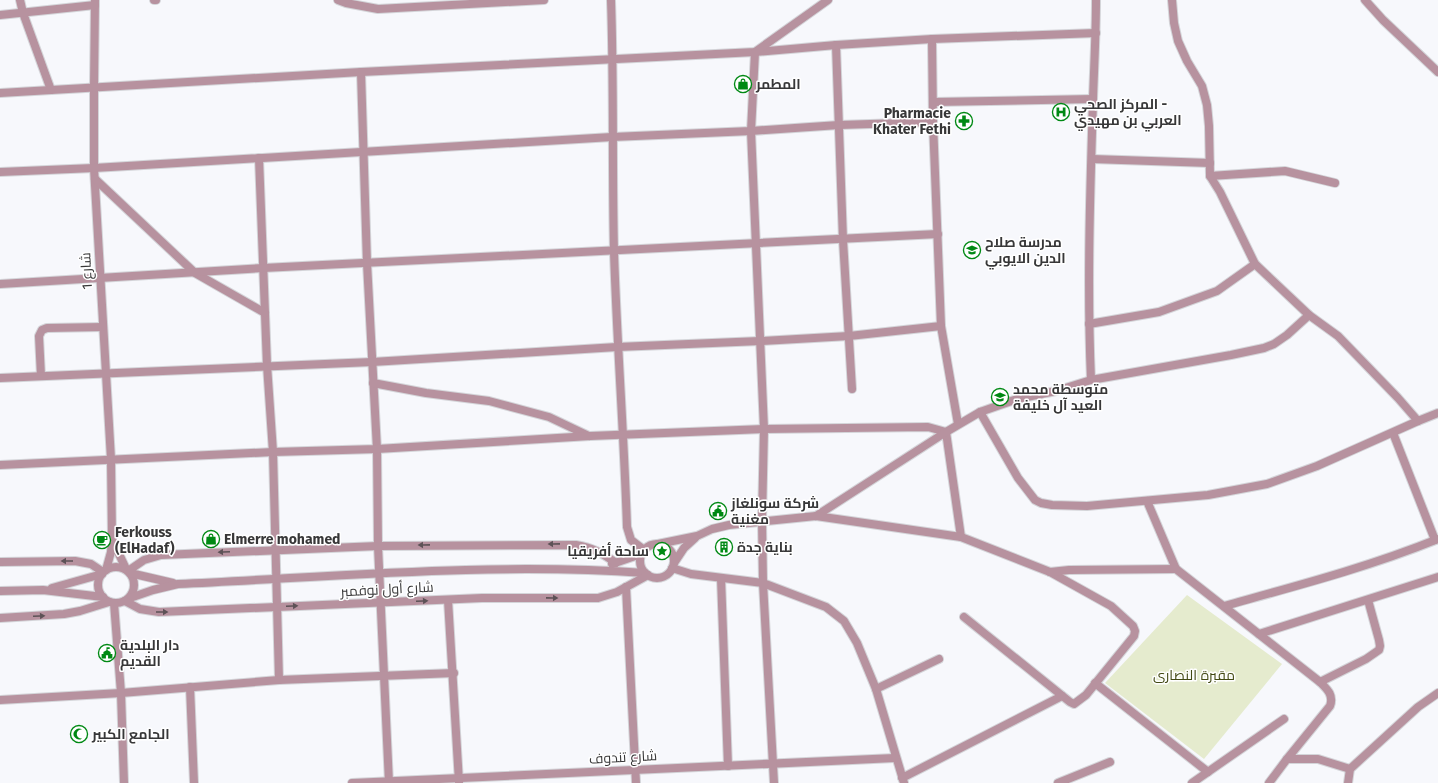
<svg xmlns="http://www.w3.org/2000/svg" width="1438" height="783" viewBox="0 0 1438 783" font-family="'Fira Sans',Cairo,sans-serif">
  <style>
    .green { fill: #e5ebce }
    .lines { fill: none; stroke-linecap: round; stroke-linejoin: round }
    .minor-casing { stroke: #d4d5d9; stroke-width: 10 }
    .tertiary-casing { stroke: #d4d5d9; stroke-width: 10 }
    .minor { stroke: #b7929f; stroke-width: 8 }
    .tertiary { stroke: #b7929f; stroke-width: 8 }
    .oneway { fill: #5d5257 }
    .labels { text-anchor: middle; stroke-width: 3; stroke-linejoin: round; paint-order: stroke }
    .poi-label { font-size: 14px; font-weight: bold; fill: #373738; stroke: #fff; text-anchor: start }
    .street-label { font-size: 14px; fill: #373738; stroke: #fff }
    .park-label { font-size: 14px; fill: #424913; stroke: #fff }
  </style>
  <rect width="100%" height="100%" fill="#f7f8fc"/>
  <path class="green" d="M1187 595 1282 664 1204 759 1105 683Z"/>
  <g class="lines">
    <g class="minor-casing">
      <g id="minor">
        <path d="M20 0 23 13 51 90"/>
        <path d="M95 0 94 88V168L111 459 112 540 111 552 106 570"/>
        <path d="M154 0H156"/>
        <path d="M338 0 346 3 378 9 544 0"/>
        <path d="M611 0C614 84 612 168 614 252 617 344 624 435 627 527L631 540 644 550"/>
        <path d="M1172 0 1174 23 1178 41 1187 61 1202 86 1207 105 1209 126 1210 176 1220 192 1255 264 1309 315 1338 336 1398 398 1418 421"/>
        <path d="M1365 0 1383 20 1438 72"/>
        <path d="M0 15 95 5"/>
        <path d="M932 39 933 122 941 326 958 424"/>
        <path d="M836 45 843 240 852 389"/>
        <path d="M361 72 367 263 377 449 378 546 389 783"/>
        <path d="M0 93 361 72 755 52 836 45 932 39 1096 33"/>
        <path d="M933 102 1093 99"/>
        <path d="M259 158 267 365 273 452 279 680"/>
        <path d="M1092 159 1210 163"/>
        <path d="M0 172 94 168 612 137 751 131 839 125 933 122"/>
        <path d="M1210 176 1285 171 1335 183"/>
        <path d="M95 179 195 273 265 313"/>
        <path d="M0 284 263 268 938 234"/>
        <path d="M1089 324 1159 312 1217 291 1255 264"/>
        <path d="M41 376 39 336 42 330 47 328 103 327"/>
        <path d="M0 378 372 362 617 347 760 341 849 336 941 326"/>
        <path d="M1091 380C1087 287 1090 194 1093 100 1094 67 1096 34 1096 0"/>
        <path d="M373 383 426 393 489 401 549 417 589 436"/>
        <path d="M980 412 1018 478 1035 500 1041 503 1052 505 1087 506 1208 495 1267 484 1317 466 1418 421 1438 413"/>
        <path d="M1393 433 1435 540"/>
        <path d="M0 465 273 452 377 449 590 436 764 429 928 427 946 432 961 537"/>
        <path d="M1147 501 1176 569 1320 682C1327 689 1334 695 1330 706L1287 759"/>
        <path d="M816 516 946 432 980 412 1017 399 1056 391 1091 380 1231 355 1264 348 1274 344 1287 335 1309 315"/>
        <path d="M113 541 126 569"/>
        <path d="M658 544 697 536 712 529 729 525 816 516 961 537 1050 572 1111 606 1133 626 1135 631 1134 636 1086 695 1074 704 1070 702 964 617"/>
        <circle cx="657" cy="561" r="17"/>
        <path d="M0 562 75 561 91 564 103 572"/>
        <path d="M674 563 684 548 695 538"/>
        <path d="M612 564 641 554"/>
        <circle cx="116" cy="585" r="18"/>
        <path d="M672 568 691 574 763 583 826 607 844 621 857 643 876 689 904 783"/>
        <path d="M128 571 144 560 161 555 378 546 576 545C593 548 602 553 616 563"/>
        <path d="M1050 572 1069 570 1176 569"/>
        <path d="M130 573 173 583"/>
        <path d="M721 578 728 766"/>
        <path d="M626 587 636 783"/>
        <path d="M52 588 102 574"/>
        <path d="M0 591 43 590 103 597"/>
        <path d="M130 598 153 590 178 584C332 577 491 562 645 573"/>
        <path d="M448 600 459 782"/>
        <path d="M125 601 140 609 159 612 482 598H598L617 592 648 575"/>
        <path d="M1224 606C1296 586 1369 567 1438 539"/>
        <path d="M0 618 64 614 80 611 109 602"/>
        <path d="M1259 634 1438 577"/>
        <path d="M1320 682 1366 659 1379 650 1380 646 1379 640 1368 600"/>
        <path d="M1095 683 1208 772"/>
        <path d="M190 687 194 783"/>
        <path d="M876 689 939 659"/>
        <path d="M0 700 121 693 279 680 454 673"/>
        <path d="M902 778 1062 696"/>
        <path d="M352 783 895 758"/>
        <path d="M774 783 763 583 762 520 764 429 751 131 755 52 828 0"/>
        <path d="M1058 783 1110 762"/>
        <path d="M1192 783 1284 719"/>
        <path d="M1269 783 1287 759H1318L1350 769"/>
      </g>
    </g>
    <g class="tertiary-casing">
      <g id="tertiary">
        <path d="M114 603 121 693 124 783"/>
        <path d="M1348 783 1350 769 1418 707 1438 693"/>
      </g>
    </g>
    <use href="#minor" class="minor"/>
    <use href="#tertiary" class="tertiary"/>
  </g>
  <defs><path id="oneway-solid" d="M-6-.8H1V-3.2L6.5 0L1 3.2V.8H-6Z"/></defs>
  <g class="oneway">
    <use href="#oneway-solid" transform="translate(554 544) rotate(179)"/>
    <use href="#oneway-solid" transform="translate(424 545) rotate(179)"/>
    <use href="#oneway-solid" transform="translate(224 552) rotate(178)"/>
    <use href="#oneway-solid" transform="translate(67 561) rotate(-180)"/>
    <use href="#oneway-solid" transform="translate(552 598) rotate(1)"/>
    <use href="#oneway-solid" transform="translate(422 601) rotate(-3)"/>
    <use href="#oneway-solid" transform="translate(292 606) rotate(-2)"/>
    <use href="#oneway-solid" transform="translate(162 612)"/>
    <use href="#oneway-solid" transform="translate(39 616) rotate(-3)"/>
  </g>
  <defs>
    <g id="shop-ring" transform="scale(0.9)"><circle r="9.5" fill="#fff" stroke="#008914" stroke-width="1.5"/><path d="M-5-2.5h2.3a2.7 3.5 0 0 1 5.4 0H5L5.5 6h-11ZM-1.5-2.5h3a1.5 2.3 0 0 0-3 0Z" fill="#008914"/></g>
    <g id="hospital-ring" transform="scale(0.9)"><circle r="9.5" fill="#fff" stroke="#008914" stroke-width="1.5"/><path d="M-5-5h3v3.5h4V-5h3V5h-3V1.5h-4V5h-3Z" fill="#008914"/></g>
    <g id="pharmacy-ring" transform="scale(0.9)"><circle r="9.5" fill="#fff" stroke="#008914" stroke-width="1.5"/><path d="M-2-6h4v4h4v4h-4v4h-4v-4h-4v-4h4Z" fill="#008914"/></g>
    <g id="school-ring" transform="scale(0.9)"><circle r="9.5" fill="#fff" stroke="#008914" stroke-width="1.5"/><path d="M0-5L7-2L0 1L-7-2ZM-4 1L0 2.5L4 1V4Q0 6-4 4Z" fill="#008914"/></g>
    <g id="civic-ring" transform="scale(0.9)"><circle r="9.5" fill="#fff" stroke="#008914" stroke-width="1.5"/><path d="M-.6-6.5H3V-4.5H.6V-3L4-1V1h2V6H-6V1h2V-1L-.6-3ZM-1.2 2.5V6h2.4V2.5Z" fill="#008914"/></g>
    <g id="cafe-ring" transform="scale(0.9)"><circle r="9.5" fill="#fff" stroke="#008914" stroke-width="1.5"/><path d="M-5.5-4.5H6V0H3Q3 3.5 0 3.5H-2.5Q-5.5 3.5-5.5 0ZM3-3.2v2h1.7v-2ZM-6 4.5H4V6H-6Z" fill="#008914"/></g>
    <g id="building-ring" transform="scale(0.9)"><circle r="9.5" fill="#fff" stroke="#008914" stroke-width="1.5"/><path d="M-4-6H4V6H1V3H-1V6H-4ZM-2.5-4.3h1.7v1.8h-1.7ZM.8-4.3h1.7v1.8H.8ZM-2.5-1h1.7V.8h-1.7ZM.8-1h1.7V.8H.8Z" fill="#008914"/></g>
    <g id="sight-ring" transform="scale(0.9)"><circle r="9.5" fill="#fff" stroke="#008914" stroke-width="1.5"/><path d="M0-6L1.8-2.2L6-1.7L2.9 1.2L3.7 5.4L0 3.3L-3.7 5.4L-2.9 1.2L-6-1.7L-1.8-2.2Z" fill="#008914"/></g>
    <g id="mosque-ring" transform="scale(0.9)"><circle r="9.5" fill="#fff" stroke="#008914" stroke-width="1.5"/><path d="M3.5-4.9A6 6 0 1 0 3.5 4.9A5 5 0 1 1 3.5-4.9Z" fill="#008914"/></g>
  </defs>
  <g fill-rule="evenodd">
    <use href="#shop-ring" x="743" y="84"/>
    <use href="#hospital-ring" x="1061" y="112"/>
    <use href="#pharmacy-ring" x="964" y="121"/>
    <use href="#school-ring" x="972" y="250"/>
    <use href="#school-ring" x="1000" y="397"/>
    <use href="#civic-ring" x="718" y="511"/>
    <use href="#shop-ring" x="211" y="539"/>
    <use href="#cafe-ring" x="102" y="540"/>
    <use href="#building-ring" x="724" y="547"/>
    <use href="#sight-ring" x="662" y="551"/>
    <use href="#civic-ring" x="107" y="653"/>
    <use href="#mosque-ring" x="79" y="734"/>
  </g>
  <g class="labels">
    <g class="poi-label">
      <text x="756" y="89">المطمر</text>
      <text x="1074" y="109">المركز الصحي -<tspan x="1074" dy="16">العربي بن مهيدي</tspan></text>
      <text x="951" y="118" text-anchor="end">Pharmacie<tspan x="951" dy="16">Khater Fethi</tspan></text>
      <text x="985" y="247">مدرسة صلاح<tspan x="985" dy="16">الدين الايوبي</tspan></text>
      <text x="1013" y="394">متوسطة محمد<tspan x="1013" dy="16">العيد آل خليفة</tspan></text>
      <text x="731" y="508">شركة سونلغاز<tspan x="731" dy="16">مغنية</tspan></text>
      <text x="115" y="537">Ferkouss<tspan x="115" dy="16">(ElHadaf)</tspan></text>
      <text x="224" y="544">Elmerre mohamed</text>
      <text x="737" y="552">بناية جدة</text>
      <text x="649" y="556" text-anchor="end">ساحة أفريقيا</text>
      <text x="120" y="650">دار البلدية<tspan x="120" dy="16">القديم</tspan></text>
      <text x="92" y="739">الجامع الكبير</text>
    </g>
    <g class="street-label">
      <text transform="translate(86 271) rotate(-93)" y="5">شارع 1</text>
      <text transform="translate(387 589) rotate(-3)" y="5">شارع أول نوفمبر</text>
      <text transform="translate(623 757) rotate(-3)" y="5">شارع تندوف</text>
    </g>
    <g class="park-label">
      <text x="1194" y="680">مقبرة النصارى</text>
    </g>
  </g>
</svg>
